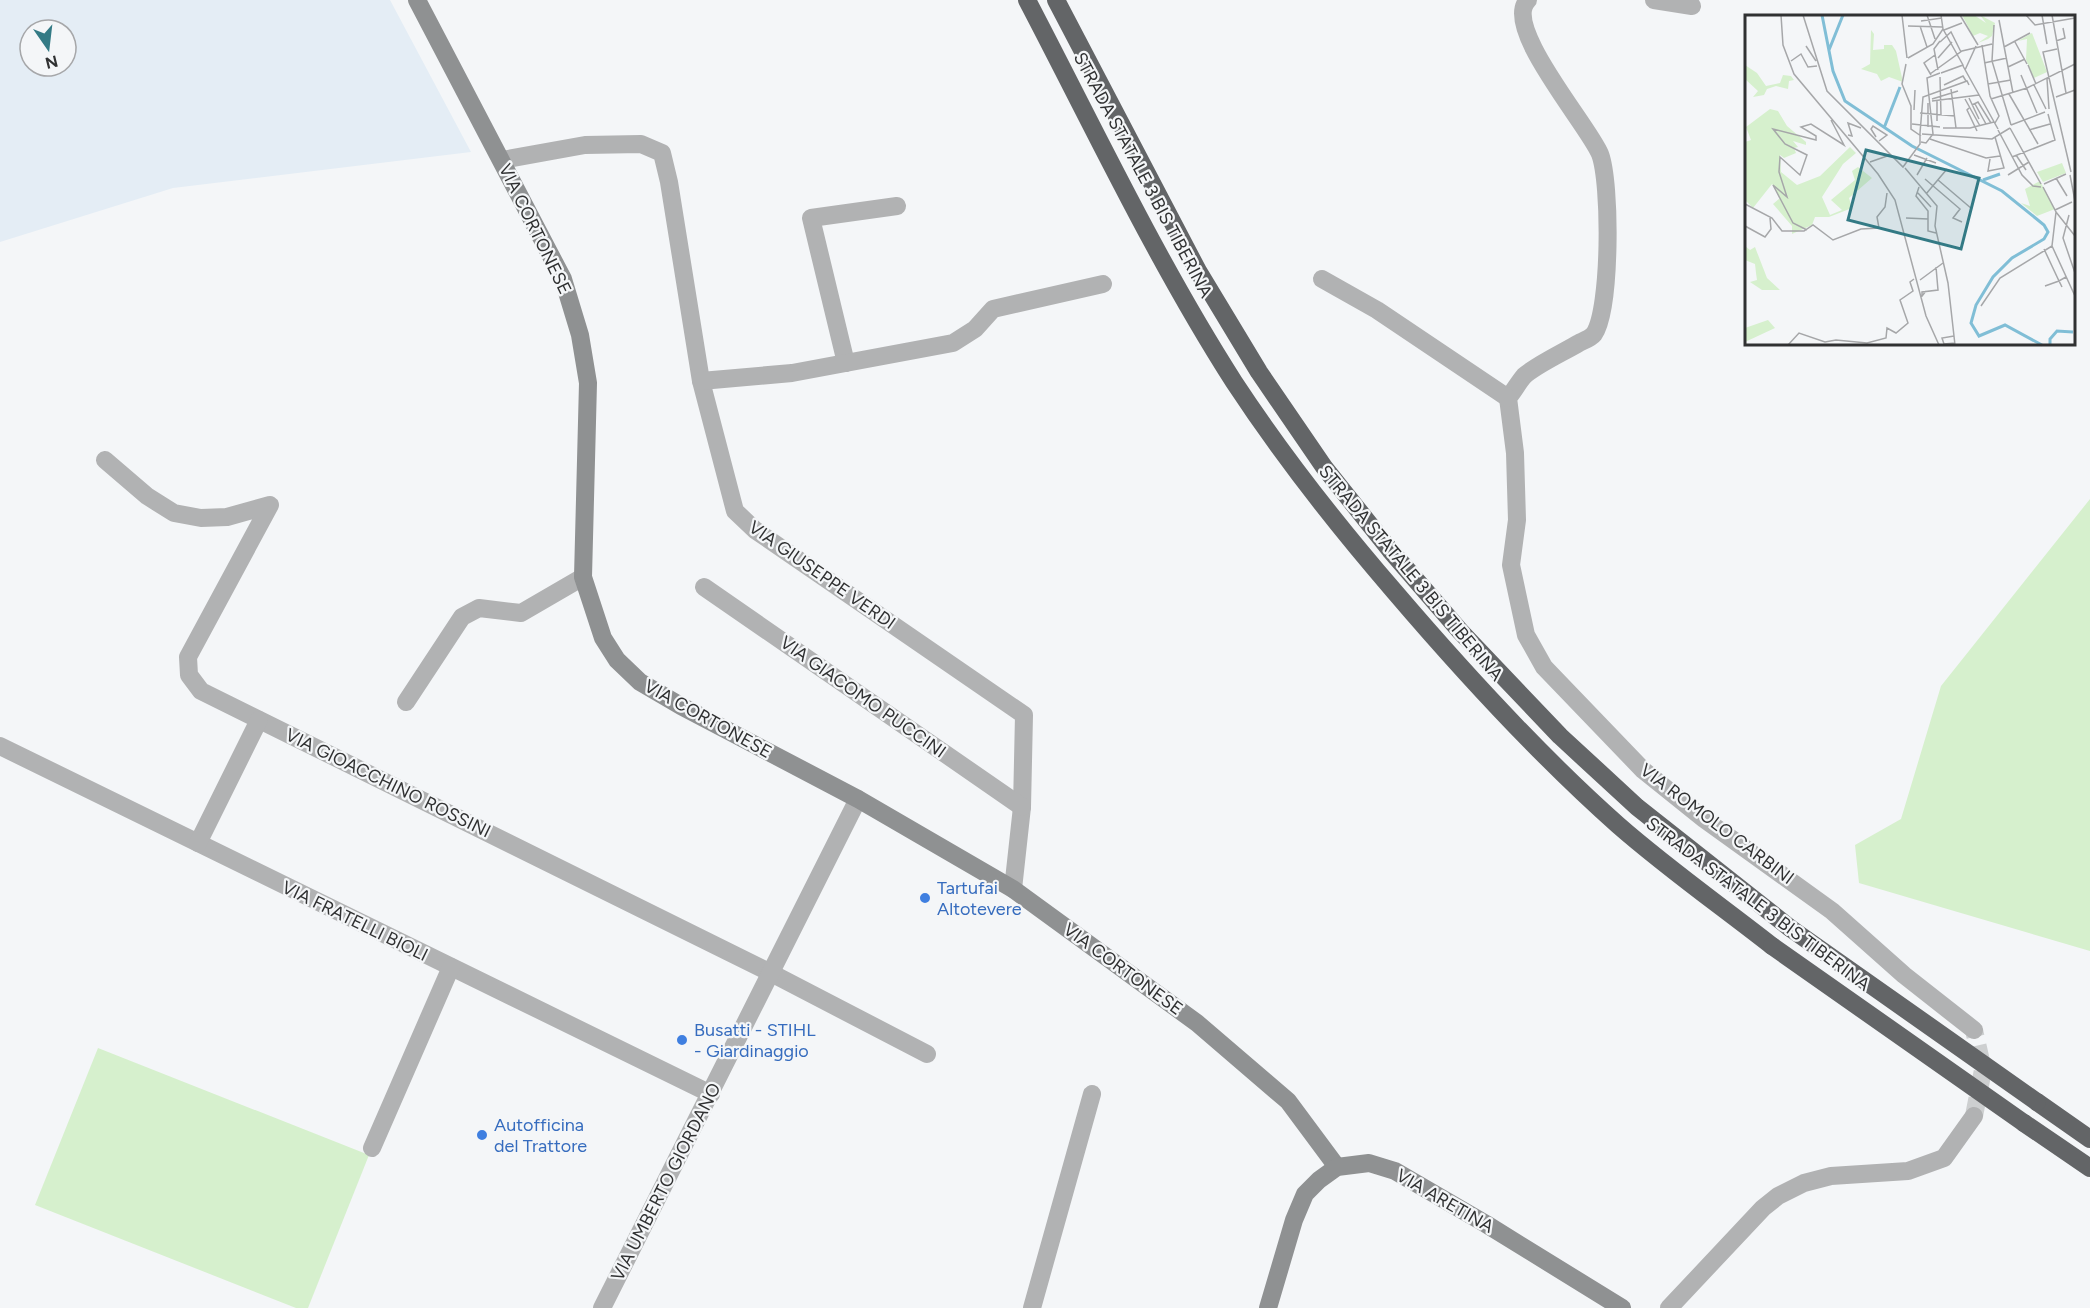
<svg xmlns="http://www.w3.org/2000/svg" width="2090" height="1308" viewBox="0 0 2090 1308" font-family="Figtree,sans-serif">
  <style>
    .built { fill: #e4edf5; fill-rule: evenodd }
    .green { fill: #d6f0cd }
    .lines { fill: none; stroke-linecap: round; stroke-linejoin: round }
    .street-tunnel { stroke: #cdcfd0; stroke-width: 18; stroke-dasharray: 18 9; stroke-linecap: butt }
    .street { stroke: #b1b2b3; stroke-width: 18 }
    .secondary { stroke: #8f9192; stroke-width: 18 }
    .highway { stroke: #636567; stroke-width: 18 }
    .highway-bridge { stroke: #636567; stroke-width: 18 }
    .shop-dot { fill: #3f7fe0; stroke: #f4f6f8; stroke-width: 2 }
    .labels { text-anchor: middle; stroke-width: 4.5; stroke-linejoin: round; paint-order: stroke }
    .street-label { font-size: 18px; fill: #303132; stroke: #f4f6f8 }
    .shop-label { font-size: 18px; fill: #366cbe; stroke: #f4f6f8; text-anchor: start }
    .inset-river { fill: none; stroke: #80bed6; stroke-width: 3 }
    .inset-road { fill: none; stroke: #a6a7a9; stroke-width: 1.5 }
    .view { fill: #337a85; fill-opacity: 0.15; stroke: #337a85; stroke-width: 3 }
    .inset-edge { fill: none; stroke: #303132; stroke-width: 3 }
  </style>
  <rect width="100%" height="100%" fill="#f4f6f8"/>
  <path class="built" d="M0 0H390L471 152 173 188 0 242ZM30 30H66V66H30Z"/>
  <g class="green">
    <path d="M2090 499V951L1859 883 1855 845 1901 819 1941 686Z"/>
    <path d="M98 1048 369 1155 308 1308H296L35 1205Z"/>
  </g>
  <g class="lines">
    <path class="street-tunnel" d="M1974 1116 1983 1070 1974 1030"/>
    <g class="street">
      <path d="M1528 0C1501 26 1589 126 1600 154 1611 183 1611 309 1594 334 1591 338 1583 341 1579 343 1564 352 1536 365 1524 376 1518 383 1514 391 1508 398L1515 453 1517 520 1511 565 1526 635 1544 667 1643 770 1704 819 1832 911 1904 975 1974 1030"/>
      <path d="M1654 0 1692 6"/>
      <path d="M502 160 585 145 641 144 662 153 669 182 701 381 735 511 755 530 1024 715 1022 807 1013 889"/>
      <path d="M1322 279 1377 310 1508 398"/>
      <path d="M846 363 811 218 897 206"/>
      <path d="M701 381 792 373 953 343 975 329 993 309 1103 284"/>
      <path d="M105 460 147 496 174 513 201 518 227 517 270 505 188 657 189 675 201 691 771 973 927 1054"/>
      <path d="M704 587 1022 807"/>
      <path d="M406 702 462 617 479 608 521 613 583 577"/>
      <path d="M0 746 711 1094"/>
      <path d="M198 843 259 720"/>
      <path d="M372 1148 451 967"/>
      <path d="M602 1308 858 799"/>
      <path d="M1032 1308 1092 1094"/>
      <path d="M1669 1308 1763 1208 1778 1196 1804 1183 1831 1176 1908 1171 1944 1158 1974 1116"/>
    </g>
    <g class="secondary">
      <path d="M417 0 563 279 580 335 588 383 583 577 603 638 617 660 640 682 681 706 858 799 1013 889 1197 1023 1288 1101 1337 1167"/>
      <path d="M1268 1308 1294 1220 1305 1194 1319 1180 1337 1167 1369 1163 1395 1171 1486 1224 1622 1308"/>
    </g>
    <g class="highway">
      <path d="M1027 0C1094 128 1156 260 1234 382 1282 455 1337 525 1394 591 1464 673 1537 753 1618 825 1667 868 1721 906 1772 946"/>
      <path d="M1056 0 1198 271 1259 372 1324 467 1390 550 1460 631 1560 736 1637 807 1790 928"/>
      <path d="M2037 1102 2090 1139"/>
      <path d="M2024 1123 2090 1168"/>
    </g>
    <g class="highway-bridge">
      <path d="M1790 928 2037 1102"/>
      <path d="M1772 946 2024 1123"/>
    </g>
  </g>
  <g class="shop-dot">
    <circle cx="925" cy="898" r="6"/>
    <circle cx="682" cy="1040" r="6"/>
    <circle cx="482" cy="1135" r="6"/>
  </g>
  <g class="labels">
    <g class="street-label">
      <text transform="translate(1143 175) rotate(62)" y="6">STRADA STATALE 3 BIS TIBERINA</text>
      <text transform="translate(535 229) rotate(64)" y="6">VIA CORTONESE</text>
      <text transform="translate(1411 573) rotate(50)" y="6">STRADA STATALE 3 BIS TIBERINA</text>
      <text transform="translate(822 575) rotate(35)" y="6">VIA GIUSEPPE VERDI</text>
      <text transform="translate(863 697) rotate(35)" y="6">VIA GIACOMO PUCCINI</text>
      <text transform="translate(708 719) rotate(29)" y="6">VIA CORTONESE</text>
      <text transform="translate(388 783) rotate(26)" y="6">VIA GIOACCHINO ROSSINI</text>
      <text transform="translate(1717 824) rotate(37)" y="6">VIA ROMOLO CARBINI</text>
      <text transform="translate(1758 904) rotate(37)" y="6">STRADA STATALE 3 BIS TIBERINA</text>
      <text transform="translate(355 921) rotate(26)" y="6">VIA FRATELLI BIOLI</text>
      <text transform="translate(1123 969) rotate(36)" y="6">VIA CORTONESE</text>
      <text transform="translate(666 1182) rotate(-63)" y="6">VIA UMBERTO GIORDANO</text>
      <text transform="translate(1445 1201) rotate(30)" y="6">VIA ARETINA</text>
    </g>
    <g class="shop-label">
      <text x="937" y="894">Tartufai<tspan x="937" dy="21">Altotevere</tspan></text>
      <text x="694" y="1036">Busatti - STIHL<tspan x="694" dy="21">- Giardinaggio</tspan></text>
      <text x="494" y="1131">Autofficina<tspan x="494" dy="21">del Trattore</tspan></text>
    </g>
  </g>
  <g transform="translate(1745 15)">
    <rect width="330" height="330" fill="#f4f6f8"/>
    <path d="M217 0H229L241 8 235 0 250 8 247 21 243 24 233 28 243 21 235 18 228 21ZM126 15 129 19 128 35 139 34V30H147L151 36 158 67 144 62 136 66 132 59 116 54 125 49ZM287 18 302 57 289 63 281 45 282 24 273 26ZM0 50 12 58 21 71 35 68 38 60 46 61 49 65 44 66 43 74 31 71 22 74 19 80 8 82 13 76 0 64ZM25 94 33 96 42 111 61 127V130L48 126 53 132 49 133 51 138 39 143 35 140 36 157 52 170 75 161 105 132 111 138 98 149 77 182 85 200 97 195 86 185 110 165 107 156 113 152 127 163 104 183 107 193 84 202H70L67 210 47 219V211L28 189 35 183 27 169 8 193 0 185V127L6 125 1 112ZM317 148 321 158 298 167 292 157ZM295 166 310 194 292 201 276 188 285 191 280 174ZM0 231 5 235 10 232 22 263 35 275H17L5 267 12 265 11 258 10 249 0 245ZM23 305 30 313 0 327V313Z" fill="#d6f0cd"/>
    <path class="inset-river" d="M77 0 88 56 100 86 167 131 257 176 299 210 303 217 299 224 267 243 248 262 231 290 226 308 234 321 260 310 297 330M84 35 98 0M139 113 155 72M238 165 255 159M305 330V324L312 316 328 317"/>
    <path class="inset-road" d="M36 0 38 30 49 59 133 159 150 185 181 301 194 330M58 0 82 76 158 152 175 129V118M157 0 162 43M182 0 190 24M215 0 233 30M281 0 290 10 330 3M297 0 302 29M307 0 321 78M254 5 268 78M176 6 197 3M249 10 247 46 266 110M163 11 197 12M175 11 182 32M199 15 217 8M311 26 320 23 318 13M195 27 206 17 216 37M270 27 282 49M237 30 245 81 254 101 250 108M61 31 71 46M259 32 285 18M312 34 298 37 326 157M163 43 188 29 198 14M193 43 207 27M46 46 56 39 63 52 72 51M239 48 262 43M161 49 157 69 166 91V114L176 121M283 50 291 69M218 51 253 114M263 52 280 44M193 55 189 34 195 26M220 55 231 31M196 58 218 50 198 14 196 0M185 59 217 36 247 29M186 60 179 48 190 40M276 60 292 98M195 62 196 100M302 64 304 94M243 69 266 65M199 70 218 61 221 66M289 70 301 94M206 74 211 113M264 79 293 129M311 82 330 75M224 83 234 104M187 84 213 76M220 84 235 111M246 84 282 73 330 49M187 86 234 80M192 86V106M230 89 241 109M227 90 233 87 246 108M224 93 222 95 232 116M169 95 170 75M175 98 210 101M167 109 195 112M266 110 300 97M183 112V88M198 113H225L249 107M265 113 296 169M253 115 277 160 288 171 296 172M284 115 305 109M175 118 178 82 222 66 224 70M177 119 247 124 265 113M103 120 107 121 103 108 116 113M131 122 126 114 128 111 142 120 134 126M185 124 241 143 255 141M176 127 181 128 188 119 182 63 195 58M169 140 191 148M271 140 281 155M267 142 310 125 303 99M245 144 243 156 259 153 250 122M125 147 145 140M160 153 192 191 190 211 203 268 210 330M172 160 182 143M263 160 284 147M325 160 330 186M311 163 322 181M180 164 215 194 208 203 217 207M193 165 227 194M299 169 321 159M174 172 171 181 183 196V216L191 218M298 172 311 197 307 231 330 281M172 177 186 192M181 179 202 154M0 189 27 203 37 216H59L68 210 88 225 116 214 134 213 132 202 140 192 142 178M310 195 327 187M311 197 330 221M324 200 318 223 330 258M161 203 183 204M0 211 20 222 26 214 25 203M62 215 48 208 28 170 42 182 34 157 35 142 55 160 62 140 40 129 28 114 71 125V121L56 112 66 109 99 130 86 105M299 234 314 266 321 262M175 265 198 248M300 271 314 266 317 272M181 276 177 281V277L193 275 191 252M236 291 255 263 307 231M209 321 197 323 199 329 210 328M43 330 54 318 80 327 91 325 122 328 141 323 142 313 151 318 163 308 155 285 168 276 165 267 169 264"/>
    <path class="view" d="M121 135 234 163 216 234 103 205Z"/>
    <rect width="330" height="330" class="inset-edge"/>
  </g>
  <g transform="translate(48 48) rotate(166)"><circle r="28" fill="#f4f6f8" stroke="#a6a7a9" stroke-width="1.5"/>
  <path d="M0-4.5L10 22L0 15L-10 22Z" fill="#337a85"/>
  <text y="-9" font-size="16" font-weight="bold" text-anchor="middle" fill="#303132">N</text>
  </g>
</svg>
